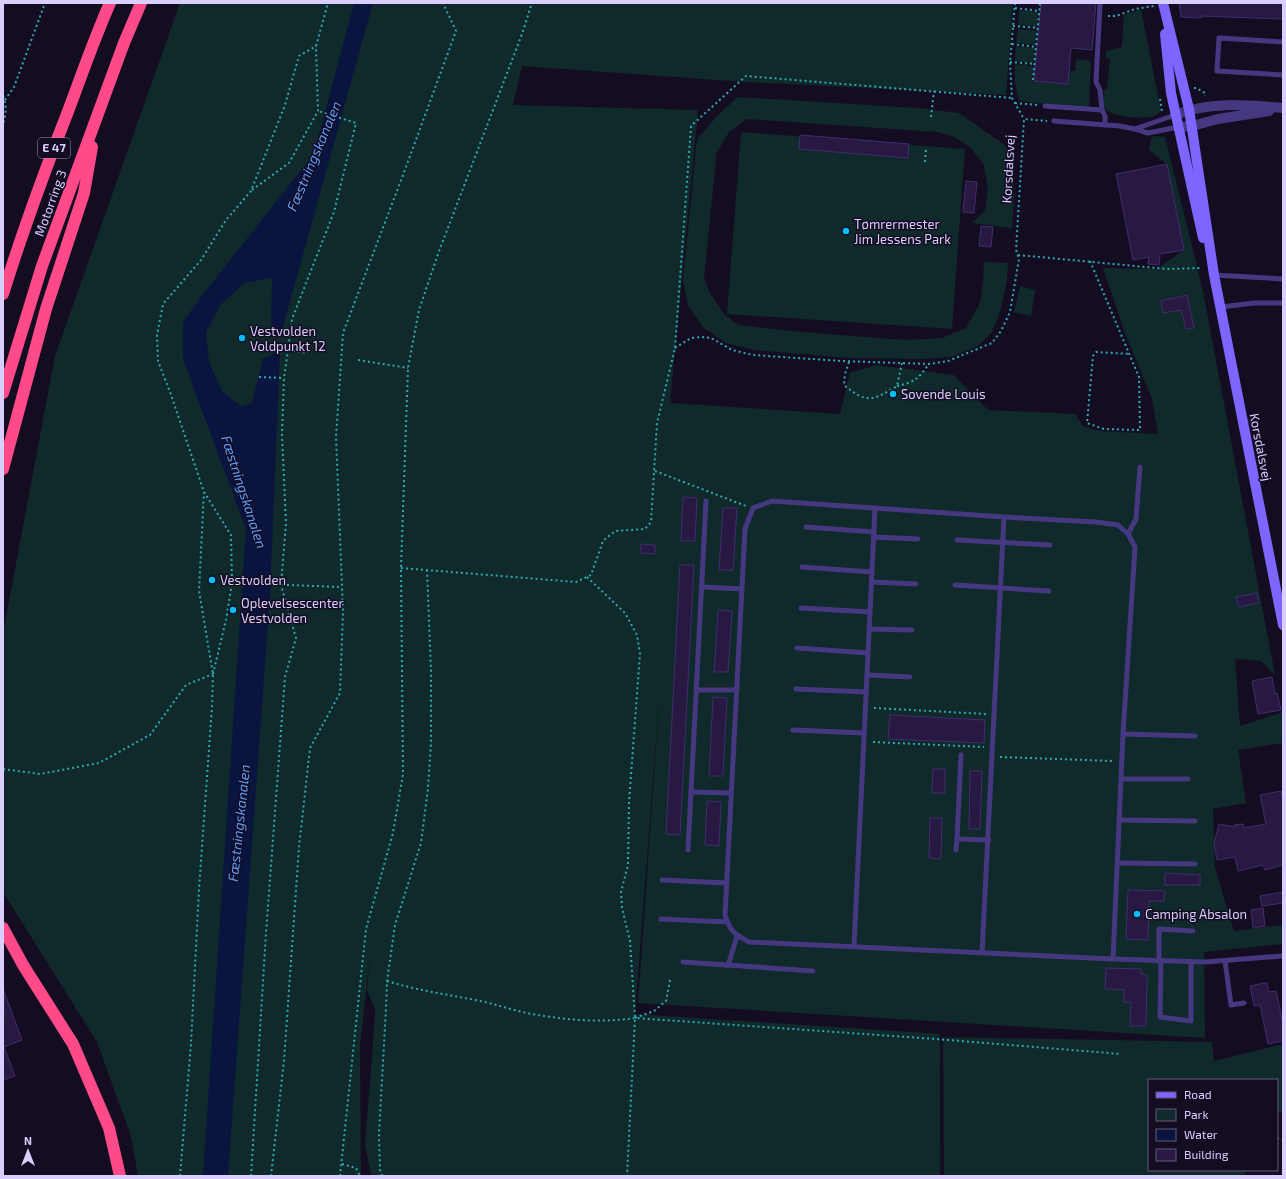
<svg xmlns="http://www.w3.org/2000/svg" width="1286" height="1179" viewBox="0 0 1286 1179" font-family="'Exo 2',sans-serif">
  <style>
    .green { fill: #10292b }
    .water { fill: #09153e }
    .building { fill: #271942; stroke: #422c6e }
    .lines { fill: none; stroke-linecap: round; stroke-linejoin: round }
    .path { stroke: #2ea9b3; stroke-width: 2; stroke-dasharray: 2 3; stroke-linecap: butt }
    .lane { stroke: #453880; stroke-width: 5 }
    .street { stroke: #453880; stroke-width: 10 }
    .secondary { stroke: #7e65fe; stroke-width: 10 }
    .highway { stroke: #fe4a88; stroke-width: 12 }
    .poi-dot { fill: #01bef8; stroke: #140d22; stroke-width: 1.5 }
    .labels { text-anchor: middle; stroke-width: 3; stroke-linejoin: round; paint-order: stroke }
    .shield { fill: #140d22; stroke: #9f94bd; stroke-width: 1 }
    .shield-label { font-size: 12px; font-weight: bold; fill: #daceff }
    .street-label { font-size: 13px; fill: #daceff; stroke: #140d22 }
    .poi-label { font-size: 13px; fill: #daceff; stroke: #140d22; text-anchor: start }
    .water-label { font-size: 14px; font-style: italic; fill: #5c9dfe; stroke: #140d22 }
  </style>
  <rect width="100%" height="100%" fill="#140d22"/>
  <g class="green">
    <path d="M180 3H1013L1006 95 745 82 522 66 513 105 698 110 670 403 840 414 850 373 876 365 954 375 988 410 1075 414 1083 426 1100 431 1158 434 1152 399 1126 336 1103 268 1157 269 1184 250 1167 164 1149 150 1152 136 1165 137 1203 291 1275 675 1261 661 1235 659 1240 726 1283 712V743L1238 750 1246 803 1213 809 1215 868 1234 931 1283 925V944L1204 952 1205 1038 638 1003 661 676 635 1014 940 1034V1176H371L365 1144 372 1058 375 1009 367 991 370 957 360 1046 361 1176H138L131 1136 97 1042 3 892V633L55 356Z"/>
    <path d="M1141 9 1161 111C1159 113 1158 114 1156 115 1147 120 1111 118 1105 108 1102 103 1103 95 1104 90L1107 89 1110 59 1106 58V51L1122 47 1124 15Z"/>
    <path d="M1019 10 1038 12 1037 27 1018 25Z"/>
    <path d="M1018 29 1037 31 1035 45 1016 43Z"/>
    <path d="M1016 46 1035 48 1034 63 1015 61Z"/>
    <path d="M1076 59 1091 61 1089 108 1019 101 1015 83V64L1034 66 1032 81 1067 84 1069 71H1075Z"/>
    <path d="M738 97 917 108 959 113 1006 146 1013 172 1014 200 1012 228 972 223 985 210 988 190 984 165 970 147 952 136 937 132 747 119 729 132 716 154 715 170 704 278 710 293 724 314 738 325 801 332 905 340 942 338 966 328 980 303 983 282 984 262 1008 263 1007 280 1000 312 992 332 978 346 951 357 921 359 850 358 754 350 726 343 704 328 688 306 683 280 697 139 718 115Z"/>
    <path d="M741 132 965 149 952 329 727 314Z"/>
    <path d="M1020 286 1035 290 1031 316 1014 312Z"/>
    <path d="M943 1037 1212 1042 1214 1061 1283 1044V1112H1277V1080H1149V1170H1247L1244 1176H944Z"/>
  </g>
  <path class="water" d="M354 3H373L280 337 271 333 272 278 245 283 221 304 206 332 209 362 222 391 241 406 252 403 263 359 280 351 270 595 228 1176H203L246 529 183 359V322L200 298 314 154Z"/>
  <g class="building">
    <path d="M1041 3H1096L1092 50 1071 48 1068 84 1034 81Z"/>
    <path d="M1179 3H1283V19L1201 16V18L1181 17Z"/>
    <path d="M800 135 909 144 908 158 799 149Z"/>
    <path d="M1167 164 1184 250 1160 254 1159 265 1148 264 1149 257 1133 260 1116 174Z"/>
    <path d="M966 181 977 182 974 213 963 212Z"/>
    <path d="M981 226 993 227 991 247 979 246Z"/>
    <path d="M1187 295 1194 328 1186 329 1181 310 1163 313 1161 301Z"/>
    <path d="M683 497 697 498 695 541H681Z"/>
    <path d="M723 508H737L733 570H719Z"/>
    <path d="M641 544 655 545V554L641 553Z"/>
    <path d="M680 565H694L680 835 666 834Z"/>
    <path d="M1257 593 1259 603 1239 607 1236 597Z"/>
    <path d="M718 610 732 611 728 672H714Z"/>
    <path d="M1272 677 1275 694 1277 693 1281 710 1258 714 1252 681Z"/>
    <path d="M713 697 727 698 723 776H709Z"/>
    <path d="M890 715 985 720 984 743 888 739Z"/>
    <path d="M933 769H945V793H932Z"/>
    <path d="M970 771H982L980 829H969Z"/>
    <path d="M1281 791 1282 796H1283V865L1265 870 1263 865 1238 871 1235 857 1217 860 1214 843 1219 824 1234 827V825L1243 824 1244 828 1266 824 1260 795Z"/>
    <path d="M707 801 721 802 719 846 705 845Z"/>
    <path d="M930 818H942L941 859 929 858Z"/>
    <path d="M1165 873 1200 875V885H1165Z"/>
    <path d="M1128 890 1165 891 1164 901H1149L1148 940 1126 939Z"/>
    <path d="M1283 892V903L1262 906 1260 896Z"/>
    <path d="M1263 908 1265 926 1253 928 1251 910Z"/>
    <path d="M1106 968 1141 969V974L1147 975 1146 1026H1130L1131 1002H1124V990L1105 989Z"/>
    <path d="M1263 983H1267L1269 992 1276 991 1283 1024V1041L1268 1044 1260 1005 1254 1006 1250 986Z"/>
    <path d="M4 991 22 1040 4 1047 15 1076 3 1080Z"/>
  </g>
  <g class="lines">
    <g class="path">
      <path d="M1015 3 1010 63 1012 98 1024 119"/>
      <path d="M1015 8 1039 11"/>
      <path d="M1108 16H1116L1135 9 1154 6"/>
      <path d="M1013 26 1038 28"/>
      <path d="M1012 44 1036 47"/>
      <path d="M1010 62 1035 64"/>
      <path d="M1033 80 1040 3"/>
      <path d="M1194 88H1196L1205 93V96"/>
      <path d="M3 96C7 105 6 115 3 124"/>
      <path d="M1160 99 1162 112"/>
      <path d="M5 100 14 87 45 3"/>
      <path d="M1015 103 1037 105"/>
      <path d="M931 117 934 91"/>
      <path d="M925 162 926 148"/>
      <path d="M252 190 289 163 318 111 316 46"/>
      <path d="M1018 255 1167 269 1202 268"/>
      <path d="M1090 261 1139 377 1140 430 1104 429 1087 423 1093 356 1096 352 1130 354"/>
      <path d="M675 348 691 338 702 337 711 338 732 350 753 355 841 361 930 364 948 361 992 343 1001 331 1010 312 1019 259 1016 250 1024 119 1047 121"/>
      <path d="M288 350 308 353"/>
      <path d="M358 360 408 368"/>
      <path d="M849 362 845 374 844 385C867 404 872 401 897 386L902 363"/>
      <path d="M259 377 284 378"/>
      <path d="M897 386C915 382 918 379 929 364"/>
      <path d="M655 471 746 506"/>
      <path d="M401 568 576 582 591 575 603 541 615 531 645 529 651 522 657 423 675 348 691 126 746 76 1012 98"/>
      <path d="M587 577 625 613 637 635 640 654 629 802 628 865 621 892 622 908 630 941 635 1018 627 1176"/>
      <path d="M232 583 342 587"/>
      <path d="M213 674 226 620 232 583 231 535 204 492 170 392 158 361 157 335 163 304 201 260 226 220 251 191 285 105 299 56 316 46 328 3"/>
      <path d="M874 708 986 714"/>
      <path d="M873 742 984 747"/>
      <path d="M1000 757 1114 761"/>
      <path d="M3 769 40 774 99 763 150 735 186 685 213 674"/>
      <path d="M670 980 666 1001 654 1011 635 1018 936 1039 1121 1054"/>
      <path d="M387 981C419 991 452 995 485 1002 501 1006 516 1011 532 1014 566 1020 601 1023 635 1018"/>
      <path d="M1277 1138 1283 1140"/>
      <path d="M342 1164 356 1168 360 1176"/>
      <path d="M180 1176 191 1044 199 889 212 707 213 674 199 591 204 492"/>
      <path d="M251 1176 266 933 285 677 296 638 281 585 286 523 282 435 284 378 288 350 292 319 334 212 356 123 318 111"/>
      <path d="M271 1176 284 1061 299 847 310 748 340 693 343 612 336 437 343 333 403 175 456 31 443 3"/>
      <path d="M340 1176 366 929 393 833 403 774 401 568 408 368 419 310 438 254 522 34 532 3"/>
      <path d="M382 1176 380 1170 379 1133 386 1009 387 981 395 925 421 843 428 788 431 743V671L427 570"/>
    </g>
    <g class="lane">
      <path d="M1100 3 1096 82 1100 90 1102 110 1105 116V125"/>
      <path d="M1283 42 1219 38 1217 71 1283 75"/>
      <path d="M1045 106 1102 110"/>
      <path d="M1054 121 1120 126 1135 129 1148 133 1178 127"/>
      <path d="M1135 129 1175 115"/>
      <path d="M1214 275 1283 279"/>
      <path d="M1221 307 1254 303H1283"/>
      <path d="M1004 517 1096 522 1118 525 1128 534 1135 547 1123 734 1113 959"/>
      <path d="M806 527 874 532"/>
      <path d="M1128 534 1136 519 1140 467"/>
      <path d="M874 537 918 539"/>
      <path d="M957 540 1050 545"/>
      <path d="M802 567 872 572"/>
      <path d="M872 582 916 584"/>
      <path d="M955 585 1049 591"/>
      <path d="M702 587 742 589"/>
      <path d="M801 608 870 612"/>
      <path d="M869 629 912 630"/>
      <path d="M797 648 868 653"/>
      <path d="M868 675 910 677"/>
      <path d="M796 689 866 692"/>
      <path d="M697 690H737"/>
      <path d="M793 730 864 733"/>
      <path d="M1123 734 1195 736"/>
      <path d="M961 755 957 839 989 840"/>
      <path d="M1121 779H1188"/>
      <path d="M691 792 731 793"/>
      <path d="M1119 820 1195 821"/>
      <path d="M688 850 706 501"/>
      <path d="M956 850 957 839"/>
      <path d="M1118 863 1195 864"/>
      <path d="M662 880 727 883"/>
      <path d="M661 919 727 922"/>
      <path d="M854 946 875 508"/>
      <path d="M982 953 1004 517 772 501 753 508 745 529 725 915C730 931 734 934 749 942L1113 959 1205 962 1283 956"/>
      <path d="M1159 961V929L1193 931"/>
      <path d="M1161 961 1160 1017 1191 1021V961"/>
      <path d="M1225 961 1231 1005 1244 1003"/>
      <path d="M683 962 813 971"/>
      <path d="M728 966 737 936"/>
    </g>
    <g class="street">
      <path d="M1175 115C1210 101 1247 105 1283 108"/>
      <path d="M1178 127 1192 126 1218 119 1269 111"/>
    </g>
    <g class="secondary">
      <path d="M1163 3 1189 109 1214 275 1283 625"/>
      <path d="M1165 34 1171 93 1203 238"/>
    </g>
    <g class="highway">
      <path d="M3 294C22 233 44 173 67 114 81 77 94 39 110 3"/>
      <path d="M3 393 42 266 124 43 141 3"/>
      <path d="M3 469 46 309 84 193 92 147"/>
      <path d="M3 928 23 965 73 1044 109 1128 120 1176"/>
    </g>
  </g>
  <g class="poi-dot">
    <circle cx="846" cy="231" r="4"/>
    <circle cx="242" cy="338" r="4"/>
    <circle cx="893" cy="394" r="4"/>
    <circle cx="212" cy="580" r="4"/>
    <circle cx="233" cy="610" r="4"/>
    <circle cx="1137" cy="914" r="4"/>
  </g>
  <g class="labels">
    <rect class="shield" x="38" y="138" width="32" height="20" rx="3"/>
    <g class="shield-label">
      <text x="54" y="152">E 47</text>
    </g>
    <g class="street-label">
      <text transform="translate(1008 169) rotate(-87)" y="5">Korsdalsvej</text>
      <text transform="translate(50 203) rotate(-70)" y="5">Motorring 3</text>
      <text transform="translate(1261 447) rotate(79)" y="5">Korsdalsvej</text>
    </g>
    <g class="poi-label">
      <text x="854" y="229">Tømrermester<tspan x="854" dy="15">Jim Jessens Park</tspan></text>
      <text x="250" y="336">Vestvolden<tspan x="250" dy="15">Voldpunkt 12</tspan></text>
      <text x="901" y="399">Sovende Louis</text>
      <text x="220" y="585">Vestvolden</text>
      <text x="241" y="608">Oplevelsescenter<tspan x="241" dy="15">Vestvolden</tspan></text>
      <text x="1145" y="919">Camping Absalon</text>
    </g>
    <g class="water-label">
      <text transform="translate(314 156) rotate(-67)" y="5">Fæstningskanalen</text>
      <text transform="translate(244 492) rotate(72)" y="5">Fæstningskanalen</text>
      <text transform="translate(239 823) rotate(-84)" y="5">Fæstningskanalen</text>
    </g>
  </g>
  <rect width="1286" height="1179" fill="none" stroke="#daceff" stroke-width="8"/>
  <rect x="1148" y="1079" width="130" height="92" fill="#140d22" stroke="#635a7a"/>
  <rect x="1156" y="1092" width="20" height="6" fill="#7e65fe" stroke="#635a7a"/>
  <text x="1184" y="1099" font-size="12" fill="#daceff">Road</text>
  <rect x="1156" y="1109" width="20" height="12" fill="#10292b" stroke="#635a7a"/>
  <text x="1184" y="1119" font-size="12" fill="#daceff">Park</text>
  <rect x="1156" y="1129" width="20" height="12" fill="#09153e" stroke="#635a7a"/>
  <text x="1184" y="1139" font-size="12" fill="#daceff">Water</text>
  <rect x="1156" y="1149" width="20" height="12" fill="#271942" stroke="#635a7a"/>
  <text x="1184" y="1159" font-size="12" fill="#daceff">Building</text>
  <g transform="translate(28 1151)" stroke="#140d22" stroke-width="3" paint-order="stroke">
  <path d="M0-3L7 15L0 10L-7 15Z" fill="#daceff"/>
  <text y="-6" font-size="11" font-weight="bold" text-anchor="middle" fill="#daceff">N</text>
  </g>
</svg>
